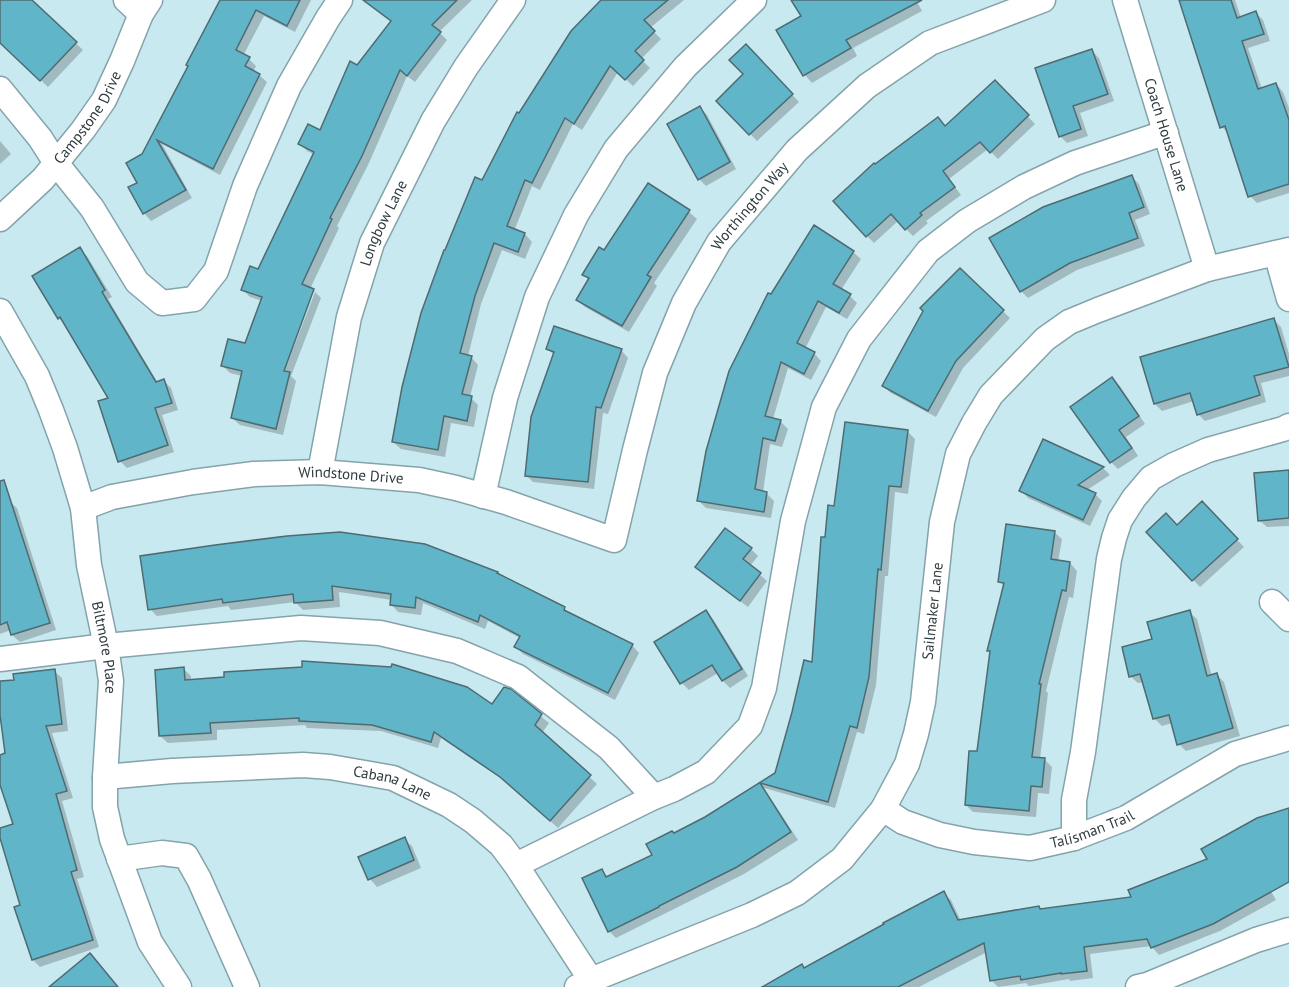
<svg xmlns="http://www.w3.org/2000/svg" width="1289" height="987" viewBox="0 0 1289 987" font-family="'PT Sans',sans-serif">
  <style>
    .shadow { fill: #0003; fill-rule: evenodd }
    .building { fill: #61b5c9; stroke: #4e6b72; stroke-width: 1.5 }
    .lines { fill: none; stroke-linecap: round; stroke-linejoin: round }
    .minor-casing { stroke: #84a3ab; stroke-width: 27 }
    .minor { stroke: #fff; stroke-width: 24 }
    .labels { text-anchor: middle; stroke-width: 4.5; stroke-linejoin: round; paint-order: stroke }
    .street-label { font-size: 15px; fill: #2f3b3f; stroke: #c9e9f1 }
  </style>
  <rect width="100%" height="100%" fill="#c9e9f1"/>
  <g class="shadow">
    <path d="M0 0H30L83 50 48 87 0 41Z"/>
    <path d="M225 0H311L295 32 264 16 243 56 249 59 256 66 253 72 259 75 267 82 220 175 162 144 192 198 151 221 144 213 139 183 143 155Z"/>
    <path d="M383 0H472L439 32 447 40 415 82 407 76 369 163 337 226 339 228 310 289 313 290 321 298 291 376 296 381 283 435 240 425 232 418 242 376 230 373 223 366 246 344 262 301 250 297 243 290 259 270 315 155 307 151 300 144 321 132 358 66 392 22 377 9ZM312 292H315L282 378 280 377Z"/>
    <path d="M603 0H684L650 28 661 39 641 59 650 68 633 86 618 72 582 130 573 124 540 190 532 186 515 229V231L525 234 532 242 525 259 502 250 481 304 468 356 471 357 478 365 470 397 478 405 474 427 451 423 445 457 401 449 393 442 483 181 520 115Z"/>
    <path d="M795 0H916L922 11 853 48 857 56 812 83 805 75 778 30 803 16Z"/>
    <path d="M1181 0H1235L1241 18 1256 13 1263 20 1270 41 1248 48 1262 89 1276 84 1283 92 1289 108V193L1257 203 1250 196 1230 135 1222 127Z"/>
    <path d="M746 46 799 102 757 141 718 101 746 75Z"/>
    <path d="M1092 51 1099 58 1114 101 1080 113 1088 136 1067 143 1060 136Z"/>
    <path d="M995 82 1035 124 998 159 988 149 949 179 961 195 926 221 928 223 913 236 898 221 874 243 867 236 946 128Z"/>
    <path d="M700 108 707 115 736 169 706 186 699 179Z"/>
    <path d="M0 141 11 154 0 164Z"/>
    <path d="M1132 177 1139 184 1150 214 1135 220 1145 246 1077 270 1028 298 1021 291Z"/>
    <path d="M649 185 689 212 697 219 654 283 657 286 629 332 585 307 578 300 589 280 584 275 604 252Z"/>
    <path d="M79 249 87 256 112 297 108 299 158 383 164 381 171 388 178 410 162 415 174 452 127 468 120 461 110 399 65 324 59 318Z"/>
    <path d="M853 252 861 259 841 290 850 296 857 303 847 319 826 307 805 349 814 353 821 361 811 380 788 368 773 419 780 421 788 429 782 447 770 444 763 492 766 493 774 501 771 518 706 508 699 501 771 296Z"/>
    <path d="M960 270 1010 318 963 368 936 417 891 393 883 386Z"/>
    <path d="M1274 320 1281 327 1289 354V376L1261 383 1266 402 1205 421 1198 414 1194 401 1162 411 1155 404Z"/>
    <path d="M548 349 621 350 628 358 608 414 603 413 594 489 533 482 526 475 554 355Z"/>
    <path d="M1112 379 1120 386 1145 424 1126 437 1138 456 1118 469 1111 462Z"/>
    <path d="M908 432 915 439 908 494 895 492 888 576H885L876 685 864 734 857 732 835 808 764 788 798 840 744 874 616 938 609 931 602 871 608 877 654 856 674 835 706 818 776 774 813 664 826 539 836 507Z"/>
    <path d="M1044 441 1103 468 1110 475 1087 490 1095 494 1102 501 1090 526 1028 498 1021 490Z"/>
    <path d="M1289 472V526L1267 527 1259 520Z"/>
    <path d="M9 501 17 508 56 630 20 642 12 635 11 630 0 634V504Z"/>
    <path d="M1202 503 1244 547 1200 587 1148 532 1177 527Z"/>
    <path d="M1054 532 1062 539 1058 562 1070 563 1077 571 1073 598 1069 597 1046 691 1048 693 1040 759H1044L1052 767 1049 794 1038 793 1036 817 973 812 966 805 979 753 992 653 989 650 1004 586 999 581Z"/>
    <path d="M751 549 758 556 750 566 767 581 748 607 704 574 697 567Z"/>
    <path d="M142 557 564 609 570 615 632 645 639 653 615 700 523 654 516 647 520 638 488 621 485 629 423 603 421 615 398 612 391 604 392 600 339 592 340 607 303 610 295 602 231 610 228 606 157 616 150 609Z"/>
    <path d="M706 612 713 619 748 676 730 688 723 681 718 673 689 690 682 683Z"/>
    <path d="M1189 612 1197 619 1212 677 1217 675 1224 682 1240 736 1186 751 1179 744 1172 723 1162 726 1155 719 1144 682 1138 683 1130 676Z"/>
    <path d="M184 669 191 676V681L493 706 510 691 549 723 542 733 597 784 558 828 509 784 441 738 438 748 381 731 307 728 305 725 217 730V740L168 743 160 736Z"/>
    <path d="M54 671 62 678 68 731 52 733 73 798 62 801 84 877 77 879 99 947 40 967 33 960 21 906 0 833V829L15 825 0 780V756L6 754 0 703V683L16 681Z"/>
    <path d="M1289 809V868L1263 877 1276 900 1220 931 1159 955 1151 946 1090 954 1093 978 1070 981 1069 979 1029 986 1026 983 998 987 992 981 987 952 919 987H765L805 970 943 893 951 900 961 921 1039 908 1041 910 1133 898 1209 860Z"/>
    <path d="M404 839 412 846 421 868 377 887 370 879 360 858Z"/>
  </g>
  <g class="building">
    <path d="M0 0H32L77 42 40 81 0 43Z"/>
    <path d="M220 0H300L287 26 256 10 236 50 250 57 245 66 260 74 213 169 157 140 186 190 143 214 128 187 137 183 126 163 142 154 188 66 186 65Z"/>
    <path d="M363 0H457L432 25 441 32 407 76 400 70 362 156 330 218 332 219 302 284 314 289 284 371 290 372 276 429 231 418 242 371 221 366 228 339 245 343 262 297 241 290 250 266 258 269 314 152 298 144 308 124 320 130 350 61 357 65 391 21Z"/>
    <path d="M601 0H668L644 20 655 31 635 51 644 60 625 80 610 66 574 124 565 118 532 183 525 180 507 226 525 233 518 252 494 243 475 296 460 353 472 356 462 394 472 396 467 421 444 416 438 450 392 442 402 387 421 313 444 250H445L475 177 482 180 517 112 519 113 571 31Z"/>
    <path d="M791 0H922L846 40 851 48 803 76 776 30 801 16Z"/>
    <path d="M1179 0H1231L1237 18 1256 11 1264 34 1242 41 1258 89 1276 83 1289 120V184L1248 197 1225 126 1220 128Z"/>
    <path d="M746 44 793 94 749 135 716 101 743 74 729 60Z"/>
    <path d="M1092 49 1108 94 1073 106 1081 129 1059 137 1035 68Z"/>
    <path d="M995 80 1029 115 990 153 980 142 943 171 955 187 920 213 922 215 905 230 891 214 866 237 833 201 874 163 875 164 938 117 945 126Z"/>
    <path d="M700 106 730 162 698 180 667 124Z"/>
    <path d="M1132 175 1144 207 1129 213 1138 238 1070 263 1020 292 989 238 1043 207Z"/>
    <path d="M648 183 690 210 647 275 651 277 622 326 576 300 589 278 582 275 599 247 604 250Z"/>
    <path d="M814 225 854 251 833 284 851 294 839 313 818 301 797 343 815 352 804 374 781 362 765 416 781 420 775 441 763 438 755 489 767 492 764 512 697 501 706 451 729 371 768 293 771 294Z"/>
    <path d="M80 247 105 290 102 292 156 382 164 379 172 403 155 408 168 445 118 462 98 401 108 398 60 317 58 319 32 276Z"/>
    <path d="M960 268 1004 310 956 361 928 411 882 386 923 311 920 308Z"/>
    <path d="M1274 318 1289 367 1254 376 1260 395 1197 415 1190 393 1154 404 1140 357Z"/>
    <path d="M554 326 622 349 601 408 596 407 588 482 525 476 531 417 554 352 546 349Z"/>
    <path d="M1112 377 1139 416 1119 430 1132 448 1110 463 1070 407Z"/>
    <path d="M845 422 908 430 901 487 889 486 881 570 878 569 869 677 857 728 850 726 828 802 760 783 791 832 737 867 659 906V907L608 932 582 878 602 869 606 877 652 855 646 844 672 831 674 833 705 817 775 773 792 712 804 660 812 662 821 537H825L828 505 834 506Z"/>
    <path d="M1043 439 1104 467 1078 485 1096 493 1083 520 1019 491Z"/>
    <path d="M1289 470V518L1258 521 1254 473Z"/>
    <path d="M4 480 50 623 11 635 7 622 0 625V481Z"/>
    <path d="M1202 501 1238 539 1192 581 1146 532 1166 513 1177 525Z"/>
    <path d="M1006 524 1055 531 1051 559 1070 562 1066 591 1062 590 1039 684H1041L1032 757 1045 758 1042 787 1031 786 1029 811 965 805 969 751H977L990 651H987L1004 583 998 582Z"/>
    <path d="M725 528 752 548 743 559 761 573 740 601 695 567Z"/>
    <path d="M340 532 425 544 498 572 497 573 565 607 564 610 633 644 608 693 514 647 520 636 480 615 478 622 416 597 415 608 390 605 391 594 332 586 333 600 294 603 293 594 223 603 222 599 148 610 140 556 215 545 287 536Z"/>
    <path d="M706 610 742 669 722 681 712 665 680 684 654 642Z"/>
    <path d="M1190 610 1207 676 1217 673 1233 728 1177 745 1169 715 1153 719 1140 674 1129 677 1122 647 1152 639 1147 622Z"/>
    <path d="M302 661 391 667 392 664 467 687 492 704 504 687 511 689 542 714 535 725 591 775 550 821 500 777 434 732 431 742 372 725 299 721V718L210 723 211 733 159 736 155 670 184 667 185 680 224 677V672L302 667Z"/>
    <path d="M55 669 62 724 46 726 67 791 56 794 77 870 71 872 93 940 32 960 14 907 20 905 0 838V828L13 824 0 785V755L5 753 0 715V681L14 680 13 674Z"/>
    <path d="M1289 808V882L1213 924 1151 948 1147 939 1084 947 1087 971 1061 974V973L1021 980 1020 976 990 981 984 943 898 987H762L802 964 804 968 884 924 883 923 944 891 958 920 1039 906 1040 909 1131 897 1128 890 1207 859 1201 849 1257 818Z"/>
    <path d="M405 837 414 860 368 880 358 857Z"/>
    <path d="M90 953 118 987H49Z"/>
  </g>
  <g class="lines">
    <g class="minor-casing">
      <g id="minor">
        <path d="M126 0 141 14"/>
        <path id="s1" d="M1125 0 1207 269"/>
        <path d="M0 89 40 138 56 163 92 208 137 282 162 303 194 299 216 271 245 186 289 86 328 18 340 0"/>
        <path id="s2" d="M0 219 43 179 83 130 104 100 122 61 141 14 150 0"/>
        <path d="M1276 253 1289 299"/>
        <path id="s3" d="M0 311 37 376 51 410 65 448 83 508 89 565 106 646 111 681 105 777V807L112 839 150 942 179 987"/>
        <path id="s4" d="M320 472 349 317 372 243 433 121 466 67 513 0"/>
        <path d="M483 496 505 398 537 297 576 215 616 149 685 67 754 0"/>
        <path id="s5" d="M83 508 112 497 193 482 254 474 320 472 419 480 456 488 506 502 614 540 635 450 655 373 684 303 719 242 797 150 867 86 930 43 1043 0"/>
        <path d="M1272 602 1289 619"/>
        <path d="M0 659 106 646 301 628 380 633 457 651 518 677 609 748 654 797 674 789 706 772 750 726 764 688 793 521 824 407 859 339 928 251 967 221 1024 187 1075 163 1155 136 1166 133"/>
        <path id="s6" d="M105 777 172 771 303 765 330 767 393 778 449 805 473 821 501 845 516 865 591 980"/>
        <path id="s7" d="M883 809 903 822 940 835 974 842 1030 848 1074 838 1126 818 1235 754 1289 738"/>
        <path d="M1074 838V800L1083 752 1109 559 1114 538 1120 520 1134 498 1151 478 1174 465 1208 450 1283 429 1289 426"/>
        <path d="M119 859 162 853 186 856 199 879 247 987"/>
        <path d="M516 865 654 797"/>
        <path id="s8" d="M577 987 591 980 752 915 797 893 842 859 883 809 907 764 916 734 923 702 942 522 958 454 974 423 991 395 1045 339 1069 322 1098 310 1207 269 1289 250"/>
        <path d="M1138 987 1147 985 1256 940 1289 930"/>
      </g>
    </g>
    <use href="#minor" class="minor"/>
  </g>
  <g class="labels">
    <g class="street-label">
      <text dy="5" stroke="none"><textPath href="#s2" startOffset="135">Campstone Drive</textPath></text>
      <text dy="5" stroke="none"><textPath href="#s1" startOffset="141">Coach House Lane</textPath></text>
      <text dy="5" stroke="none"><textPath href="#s5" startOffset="910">Worthington Way</textPath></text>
      <text dy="5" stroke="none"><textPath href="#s4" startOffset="258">Longbow Lane</textPath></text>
      <text dy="5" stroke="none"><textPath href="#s5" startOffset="272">Windstone Drive</textPath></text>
      <text dy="5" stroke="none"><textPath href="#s8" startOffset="567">Sailmaker Lane</textPath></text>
      <text dy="5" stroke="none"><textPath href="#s3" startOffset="356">Biltmore Place</textPath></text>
      <text dy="5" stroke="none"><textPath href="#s6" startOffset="290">Cabana Lane</textPath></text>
      <text dy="5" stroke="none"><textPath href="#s7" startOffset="219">Talisman Trail</textPath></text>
    </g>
  </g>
</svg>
